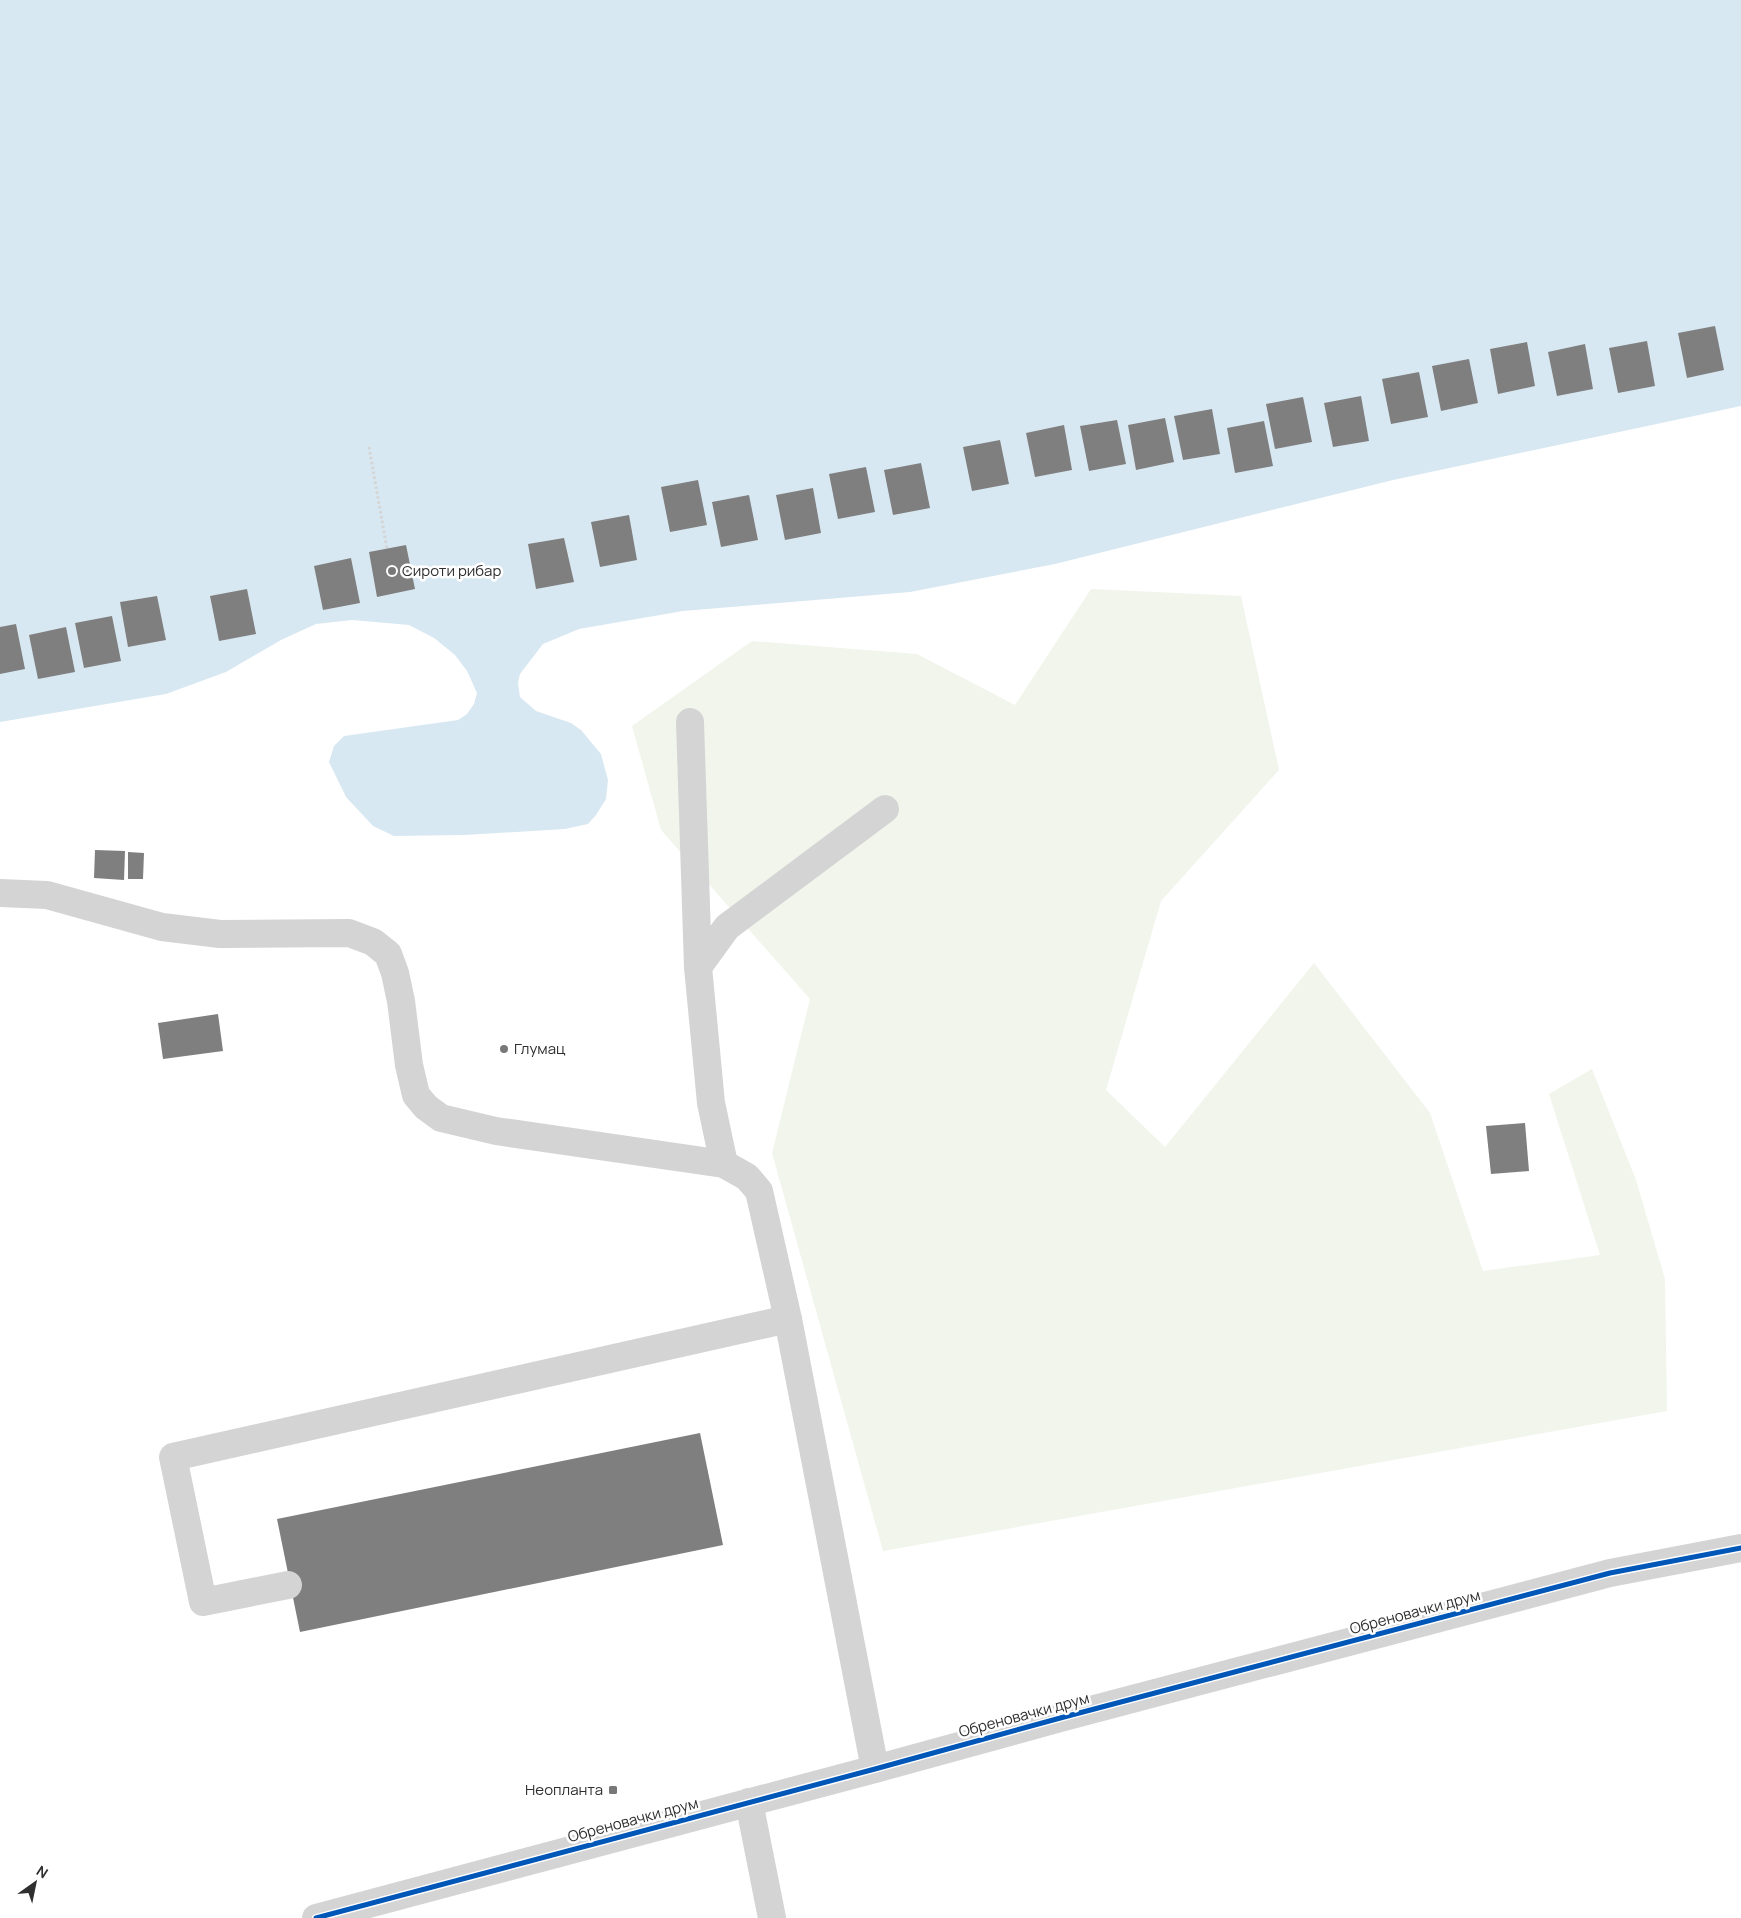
<svg xmlns="http://www.w3.org/2000/svg" width="1741" height="1918" viewBox="0 0 1741 1918" font-family="Manrope,sans-serif">
  <style>
    .green { fill: #f1f5ec }
    .water { fill: #d8e8f2 }
    .building { fill: #7f7f7f }
    .lines { fill: none; stroke-linecap: round; stroke-linejoin: round }
    .path { stroke: #d4d4d4; stroke-width: 3; stroke-dasharray: 2.5 2.5; stroke-linecap: butt }
    .minor { stroke: #d4d4d4; stroke-width: 28 }
    .cycleway-casing { stroke: #fff; stroke-width: 8 }
    .cycleway { stroke: #0057b8; stroke-width: 5 }
    .poi-dot { fill: #787878; stroke: #fff; stroke-width: 2 }
    .labels { text-anchor: middle; stroke-width: 5; stroke-linejoin: round; paint-order: stroke }
    .poi-label { font-size: 15px; fill: #2f2f2f; stroke: #fff; text-anchor: start }
    .street-label { font-size: 15px; fill: #2f2f2f; stroke: #fff }
  </style>
  <rect width="100%" height="100%" fill="#fff"/>
  <path class="green" d="M1091 589 1241 596 1279 770 1161 901 1106 1090 1165 1147 1314 963 1430 1113 1483 1271 1600 1255 1549 1094 1592 1069 1636 1180 1665 1279 1667 1411 883 1551 772 1153 810 999 661 830 632 726 752 641 917 654 1015 705Z"/>
  <path class="water" d="M0 0H1741V406L1393 480 1055 564 910 592 683 611 579 629 543 644 520 674 518 683 520 697 536 711 571 723 581 730 601 754 608 780 606 799 596 815 588 824 565 829 465 835 394 836 373 826 346 797 329 762 334 746 344 736 458 720 467 714 474 704 477 693 467 671 455 655 434 638 409 625 352 620 316 624 281 640 226 672 166 694 0 722Z"/>
  <g class="building">
    <path d="M1715 326 1724 370 1687 378 1678 333Z"/>
    <path d="M1647 341 1655 386 1618 393 1609 348Z"/>
    <path d="M1527 342 1535 386 1498 394 1490 349Z"/>
    <path d="M1585 344 1593 389 1557 396 1548 352Z"/>
    <path d="M1469 359 1478 403 1441 411 1432 366Z"/>
    <path d="M1419 372 1428 417 1391 424 1382 379Z"/>
    <path d="M1361 396 1369 441 1333 447 1324 403Z"/>
    <path d="M1303 397 1312 442 1275 449 1266 404Z"/>
    <path d="M1212 409 1220 454 1183 460 1174 416Z"/>
    <path d="M1165 418 1174 462 1136 470 1128 425Z"/>
    <path d="M1117 420 1126 464 1089 471 1080 426Z"/>
    <path d="M1264 421 1273 466 1235 473 1227 428Z"/>
    <path d="M1064 425 1072 470 1035 477 1026 433Z"/>
    <path d="M1000 440 1009 484 972 491 963 447Z"/>
    <path d="M921 463 930 508 893 515 884 470Z"/>
    <path d="M866 467 875 512 838 519 829 474Z"/>
    <path d="M698 480 707 525 670 532 661 487Z"/>
    <path d="M813 488 821 533 785 540 776 495Z"/>
    <path d="M749 495 758 540 721 547 712 502Z"/>
    <path d="M629 515 637 560 600 567 591 522Z"/>
    <path d="M564 538 574 582 536 589 528 544Z"/>
    <path d="M406 545 415 589 377 597 369 552Z"/>
    <path d="M351 558 360 603 323 610 314 566Z"/>
    <path d="M247 589 256 634 219 641 210 596Z"/>
    <path d="M157 596 166 640 128 647 120 602Z"/>
    <path d="M112 616 121 661 84 668 75 623Z"/>
    <path d="M16 624 25 669 0 674V627Z"/>
    <path d="M66 627 75 672 38 679 29 635Z"/>
    <path d="M95 850 125 851 124 880 94 878Z"/>
    <path d="M128 852 144 853 143 879H128Z"/>
    <path d="M218 1014 223 1051 163 1059 158 1023Z"/>
    <path d="M1525 1123 1529 1171 1491 1174 1486 1126Z"/>
    <path d="M700 1433 723 1545 300 1632 277 1519Z"/>
  </g>
  <g class="lines">
    <path class="path" d="M369 447 387 549"/>
    <g class="minor">
      <path d="M690 722 698 967 711 1103 724 1164"/>
      <path d="M0 893 47 895 162 927 220 934 349 933 373 942 388 954 395 973 401 1001 409 1065 416 1095 426 1107 441 1118 496 1131 724 1164 747 1177 759 1191 788 1319 875 1769"/>
      <path d="M698 967 727 927 885 809"/>
      <path d="M288 1585 203 1602 173 1457 788 1319"/>
      <path d="M749 1802 772 1918"/>
      <path d="M316 1918 875 1769 1064 1717 1610 1573 1741 1548"/>
    </g>
    <g class="cycleway-casing">
      <path id="cycleway" d="M316 1918 875 1769 1064 1717 1610 1573 1741 1548"/>
    </g>
    <use href="#cycleway" class="cycleway"/>
  </g>
  <g class="poi-dot">
    <circle cx="392" cy="571" r="5"/>
    <circle cx="504" cy="1049" r="5"/>
    <rect x="608" y="1785" width="10" height="10" rx="2.5"/>
  </g>
  <g class="labels">
    <g class="poi-label">
      <text x="402" y="576">Сироти рибар</text>
      <text x="514" y="1054">Глумац</text>
      <text x="603" y="1795" text-anchor="end">Неопланта</text>
    </g>
    <g class="street-label">
      <text transform="translate(1415 1612) rotate(-15)" y="5">Обреновачки друм</text>
      <text transform="translate(1024 1715) rotate(-15)" y="5">Обреновачки друм</text>
      <text transform="translate(633 1820) rotate(-15)" y="5">Обреновачки друм</text>
    </g>
  </g>
  <g transform="translate(35 1883) rotate(33)" stroke="#ffffff" stroke-width="4" paint-order="stroke">
  <path d="M0-4L9 19L0 12L-9 19Z" fill="#2f2f2f"/>
  <text y="-8" font-size="14" font-weight="bold" text-anchor="middle" fill="#2f2f2f">N</text>
  </g>
</svg>
